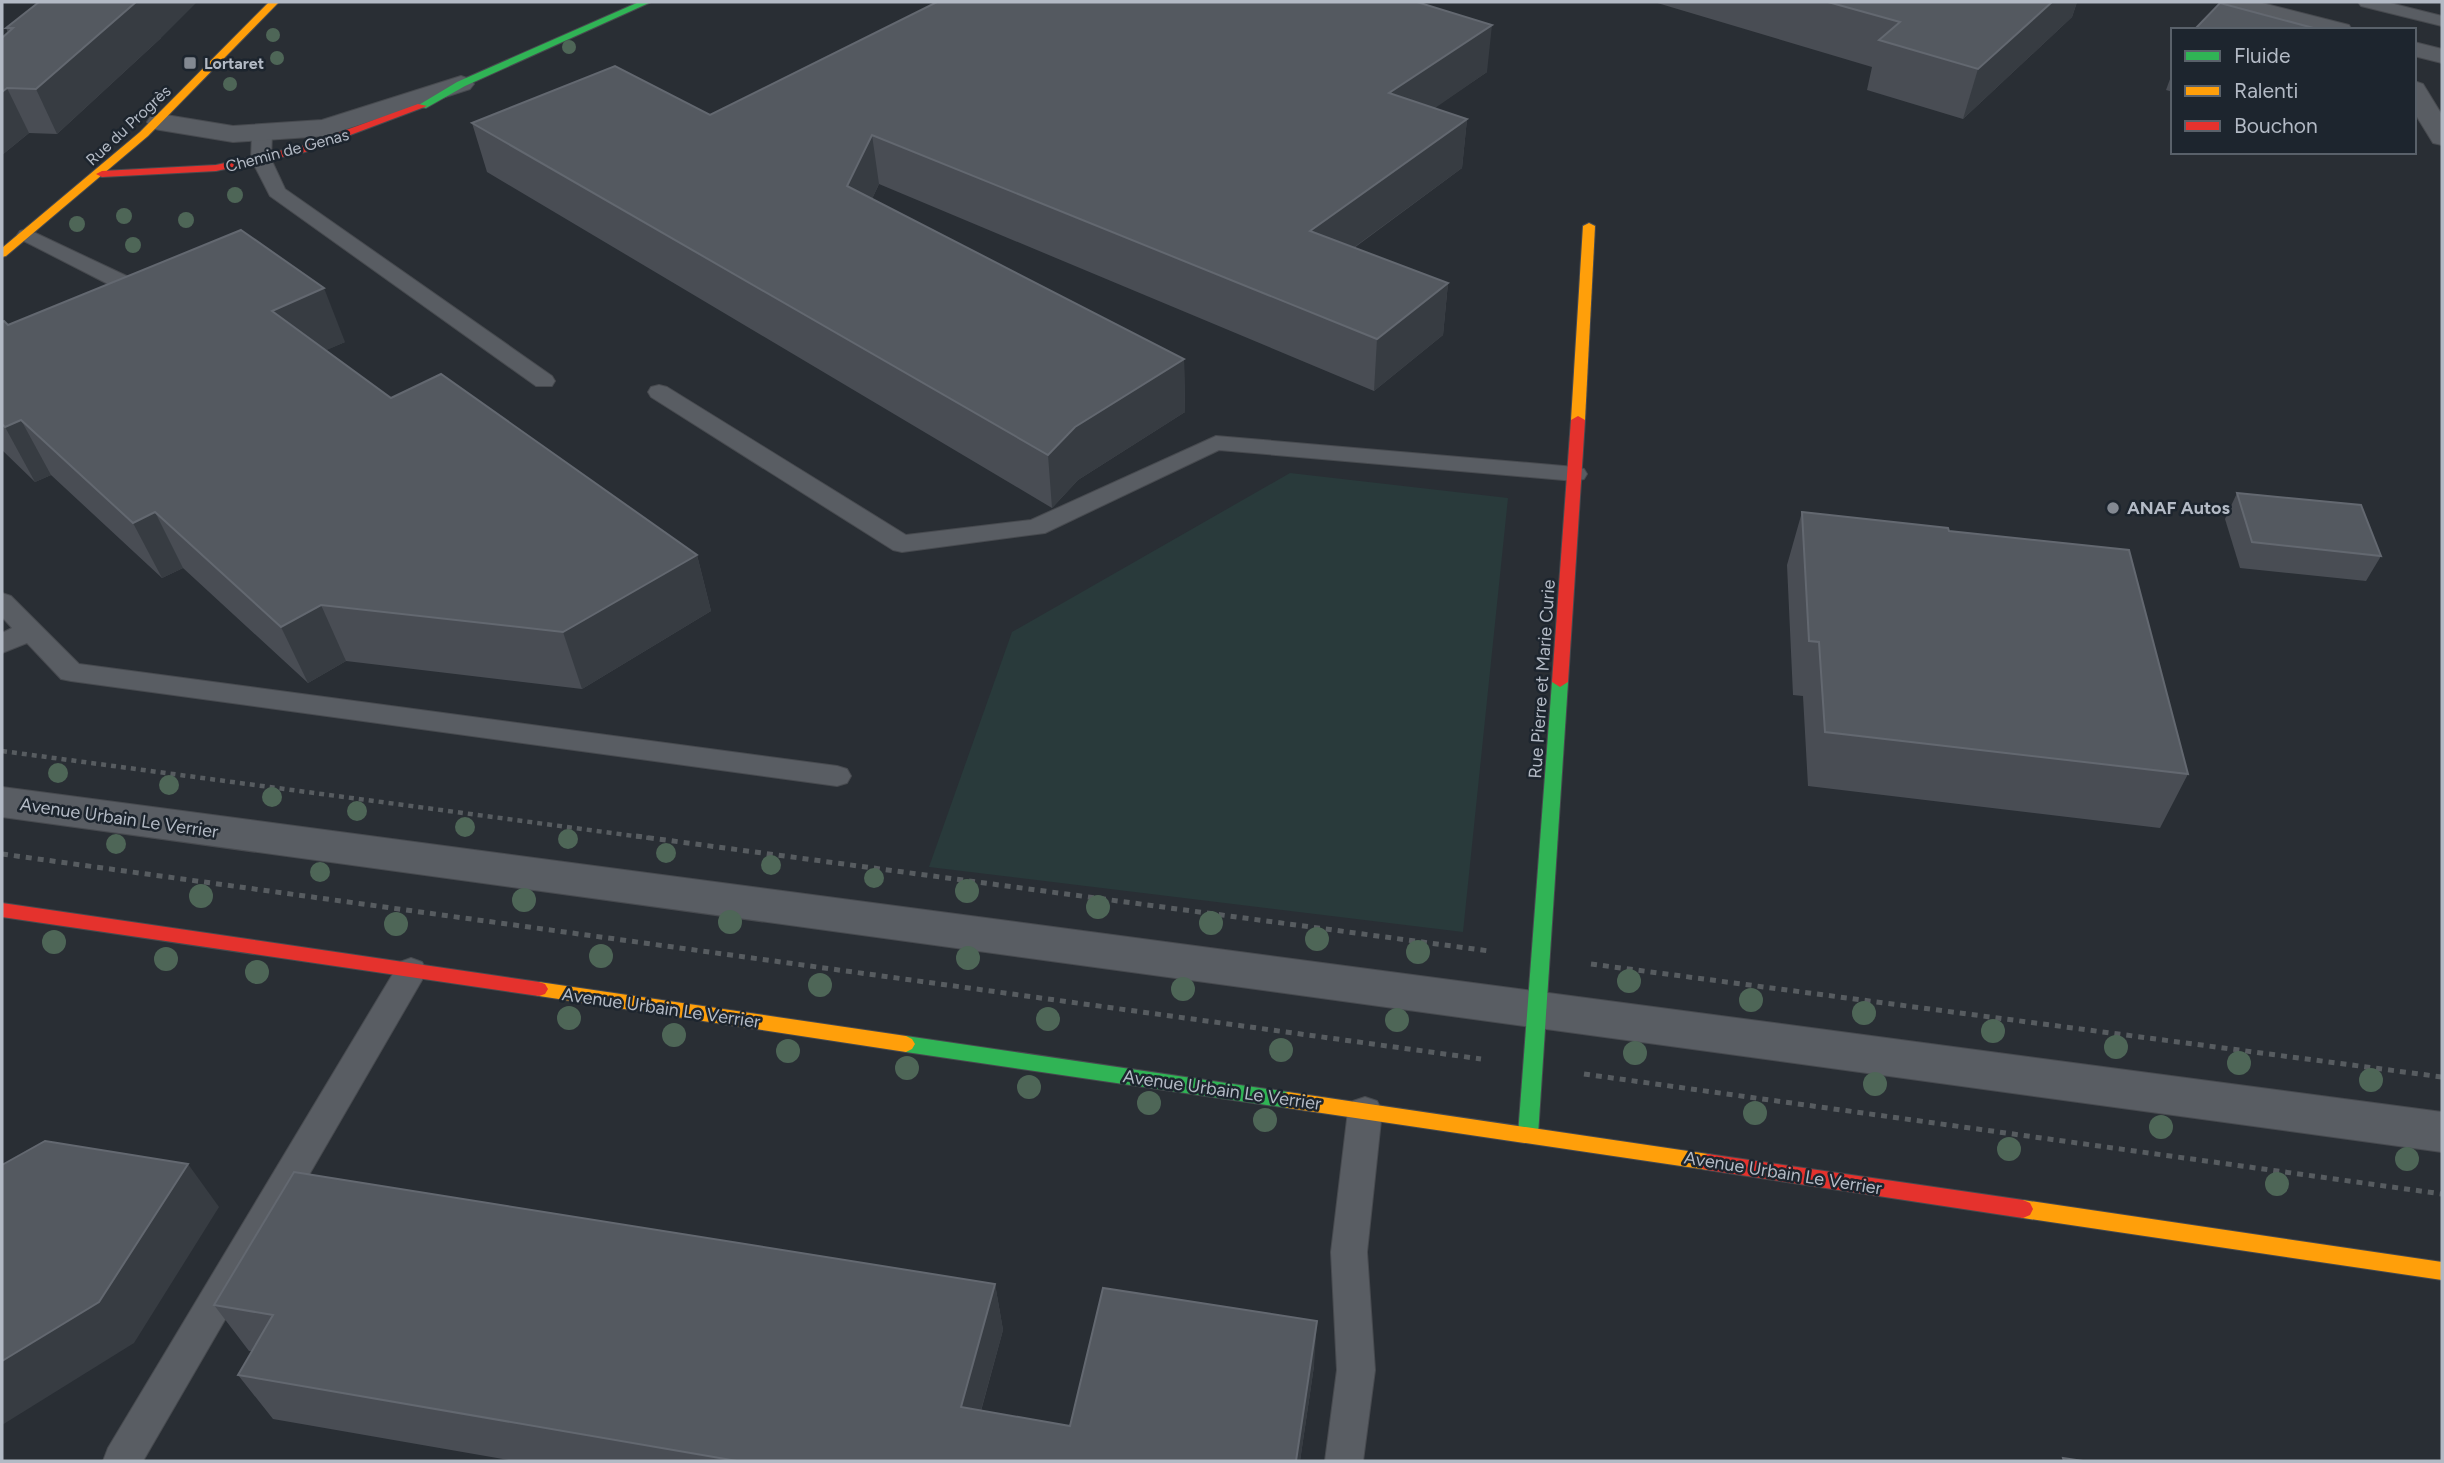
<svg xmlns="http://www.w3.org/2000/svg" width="2444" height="1463" viewBox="0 0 2444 1463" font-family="Figtree,sans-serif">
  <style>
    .green { fill: #293a3b }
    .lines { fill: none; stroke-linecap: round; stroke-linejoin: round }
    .lane-casing { stroke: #474a4f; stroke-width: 2 }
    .street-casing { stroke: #474a4f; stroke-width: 2 }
    .fast-casing { stroke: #474a4f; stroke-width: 2 }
    .slow-casing { stroke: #474a4f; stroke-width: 2 }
    .jam-casing { stroke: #474a4f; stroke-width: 2 }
    .path-far1 { stroke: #575c60; stroke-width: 4.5; stroke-dasharray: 5 5; stroke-linecap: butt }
    .path { stroke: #575c60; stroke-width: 5; stroke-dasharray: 6 6; stroke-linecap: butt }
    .lane { fill: #595d63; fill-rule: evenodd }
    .street { fill: #595d63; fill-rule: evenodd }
    .fast { fill: #30b455; fill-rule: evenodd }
    .slow { fill: #ff9f0a; fill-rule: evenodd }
    .jam { fill: #e5322d; fill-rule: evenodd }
    .tree { fill: #4e6657 }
    .wall { fill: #494d54 }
    .shaded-wall { fill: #373c42 }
    .building { fill: #545960; stroke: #636870; stroke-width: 2 }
    .poi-dot { fill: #838992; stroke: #1d252e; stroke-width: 2.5 }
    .labels { text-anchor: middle; stroke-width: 5; stroke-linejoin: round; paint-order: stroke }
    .far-poi-label { font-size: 16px; font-weight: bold; fill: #b3bac5; stroke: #1d252e; text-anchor: start }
    .far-street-label { font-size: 16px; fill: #b3bac5; stroke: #1d252e }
    .poi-label { font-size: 18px; font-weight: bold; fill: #b3bac5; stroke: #1d252e; text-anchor: start }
    .street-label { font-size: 18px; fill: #b3bac5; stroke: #1d252e }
  </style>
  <rect width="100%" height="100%" fill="#292e34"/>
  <path class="green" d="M1290 473 1508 498 1463 932 929 867 1012 632Z"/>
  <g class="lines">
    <g class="lane-casing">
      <g id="lane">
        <path d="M2358 2H2386L2442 16V26L2361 6Z"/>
        <path d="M262 128 272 134 271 159 285 189 552 376 555 381 552 386H536L270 196 251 159 252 134Z"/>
        <path d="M27 229 133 279 136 284 110 304H94L91 299 110 285 20 239 17 235 20 231Z"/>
        <path d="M659 385 667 387 906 535 1031 520 1216 436 1575 467 1584 469 1587 474 1584 479 1575 481 1219 450 1045 533 902 552 893 550 651 397 648 392 651 387Z"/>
        <path d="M2 593 11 596 79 664 837 766 847 769 851 776 847 783 837 786 71 681 61 679 27 643 2 653V633L12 628 2 617Z"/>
        <path d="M411 958 422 962 427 971 422 980 143 1461H103L108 1448 400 962Z"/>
        <path d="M1365 1097 1377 1101 1382 1111 1367 1252 1375 1370 1363 1461H1325L1337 1370 1331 1252 1348 1111 1353 1101Z"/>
      </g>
    </g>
    <g class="street-casing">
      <g id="street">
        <path d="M2219 2H2258L2349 25 2352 30H2311L2223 7Z"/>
        <path d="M2414 42 2442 49V63L2414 56Z"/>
        <path d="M461 76 470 79 474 84 470 89 325 136 233 142 160 130 151 128 147 122 151 116 160 114 233 126 322 120Z"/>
        <path d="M2414 81 2423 84 2442 115V145L2433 143 2414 112Z"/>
        <path d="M2 787 2442 1112V1152L2 817Z"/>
      </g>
    </g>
    <g class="fast-casing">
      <g id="fast">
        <path d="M639 2H651L465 86 426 108 417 106 457 82Z"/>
        <path d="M1560 677 1568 682 1538 1135 1535 1141 1528 1143 1521 1141 1518 1135 1552 682Z"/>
        <path d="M906 1036 1288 1092 1295 1094 1297 1100 1295 1106 1288 1108 906 1052 900 1049 897 1044 900 1039Z"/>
      </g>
    </g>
    <g class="slow-casing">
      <g id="slow">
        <path d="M269 2H279L148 136 6 256 2 257V248L140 132Z"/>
        <path d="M1589 223 1595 226 1585 420 1578 424 1571 420 1583 226Z"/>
        <path d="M539 982 906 1036 912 1039 915 1044 912 1049 906 1052 539 996 533 994 530 989 533 984Z"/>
        <path d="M1288 1092 1708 1154 1715 1156 1718 1162 1715 1168 1708 1170 1288 1108 1281 1106 1279 1100 1281 1094Z"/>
        <path d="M2023 1200 2442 1262V1280L2023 1218 2016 1215 2013 1209 2016 1203Z"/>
      </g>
    </g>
    <g class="jam-casing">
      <g id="jam">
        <path d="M418 104 427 106 305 152 216 171 102 177 96 174 102 171 216 165 302 146Z"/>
        <path d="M1578 416 1585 420 1568 682 1560 687 1552 682 1571 420Z"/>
        <path d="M2 903 539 982 545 984 548 989 545 994 539 996 2 917Z"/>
        <path d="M1708 1154 2023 1200 2030 1203 2033 1209 2030 1215 2023 1218 1708 1170 1701 1168 1698 1162 1701 1156Z"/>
      </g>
    </g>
    <path class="path-far1" d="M2 751 649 838"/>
    <g class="path">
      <path d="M636 836 1489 951"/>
      <path d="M2 854 1481 1059"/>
      <path d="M1591 964 2442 1077"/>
      <path d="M1584 1074 2442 1194"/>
    </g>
    <use href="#lane" class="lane"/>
    <use href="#street" class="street"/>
    <use href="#fast" class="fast"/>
    <use href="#slow" class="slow"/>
    <use href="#jam" class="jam"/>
  </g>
  <g class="tree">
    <circle cx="273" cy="35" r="7"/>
    <circle cx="569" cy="47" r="7"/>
    <circle cx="277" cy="58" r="7"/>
    <circle cx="230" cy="84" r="7"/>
    <circle cx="235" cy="195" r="8"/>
    <circle cx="124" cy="216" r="8"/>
    <circle cx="186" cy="220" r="8"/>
    <circle cx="77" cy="224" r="8"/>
    <circle cx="133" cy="245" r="8"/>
    <circle cx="58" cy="773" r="10"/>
    <circle cx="169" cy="785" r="10"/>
    <circle cx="272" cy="797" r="10"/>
    <circle cx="357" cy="811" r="10"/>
    <circle cx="465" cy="827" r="10"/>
    <circle cx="568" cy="839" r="10"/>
    <circle cx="116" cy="844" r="10"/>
    <circle cx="666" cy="853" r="10"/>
    <circle cx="771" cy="865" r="10"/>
    <circle cx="320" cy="872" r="10"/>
    <circle cx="874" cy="878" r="10"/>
    <circle cx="967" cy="891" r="12"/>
    <circle cx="201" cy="896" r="12"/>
    <circle cx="524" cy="900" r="12"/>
    <circle cx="1098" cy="907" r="12"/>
    <circle cx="730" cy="922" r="12"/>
    <circle cx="1211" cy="923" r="12"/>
    <circle cx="396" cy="924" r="12"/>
    <circle cx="1317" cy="939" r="12"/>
    <circle cx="54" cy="942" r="12"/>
    <circle cx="1418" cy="952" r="12"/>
    <circle cx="601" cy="956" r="12"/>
    <circle cx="968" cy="958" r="12"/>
    <circle cx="166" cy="959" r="12"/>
    <circle cx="257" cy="972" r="12"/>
    <circle cx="1629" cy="981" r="12"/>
    <circle cx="820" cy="985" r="12"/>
    <circle cx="1183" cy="989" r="12"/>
    <circle cx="1751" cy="1000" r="12"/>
    <circle cx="1864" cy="1013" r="12"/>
    <circle cx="569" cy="1018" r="12"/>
    <circle cx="1048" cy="1019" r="12"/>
    <circle cx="1397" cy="1020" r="12"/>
    <circle cx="1993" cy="1031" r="12"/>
    <circle cx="674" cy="1035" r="12"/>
    <circle cx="2116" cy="1047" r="12"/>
    <circle cx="1281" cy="1050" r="12"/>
    <circle cx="788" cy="1051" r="12"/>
    <circle cx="1635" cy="1053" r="12"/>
    <circle cx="2239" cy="1063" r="12"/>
    <circle cx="907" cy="1068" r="12"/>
    <circle cx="2371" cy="1080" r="12"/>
    <circle cx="1875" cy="1084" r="12"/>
    <circle cx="1029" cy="1087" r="12"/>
    <circle cx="1149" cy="1103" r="12"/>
    <circle cx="1755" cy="1113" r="12"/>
    <circle cx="1265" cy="1120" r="12"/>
    <circle cx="2161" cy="1127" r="12"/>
    <circle cx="2009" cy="1149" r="12"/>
    <circle cx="2407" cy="1159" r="12"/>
    <circle cx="2277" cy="1184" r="12"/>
  </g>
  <g class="wall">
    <path d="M1654 2H2077L2072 17 1963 119 1867 90 1872 67Z"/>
    <path d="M6 28 161 38 57 134 29 133 2 155V38L8 33Z"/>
    <path d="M2173 71V92L2166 90Z"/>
    <path d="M1487 72 1434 108 1467 119 1462 168 1354 248 1448 283 1443 335 1374 391 879 184 872 199 1184 359 1185 412 1078 480 1052 508 487 172 472 123 710 115Z"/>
    <path d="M2 322 8 325 345 342 326 350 391 398 697 555 711 611 582 689 346 661 308 683 183 568 162 578 51 475 35 482 2 450Z"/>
    <path d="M2237 493 2381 556 2366 581 2240 568 2225 519Z"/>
    <path d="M1802 512 1949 531 2188 774 2160 828 1808 786 1803 696 1793 695 1787 565Z"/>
    <path d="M995 1284 1003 1330 981 1411 1070 1426 1314 1366 1300 1461H514L273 1419 238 1375 252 1351H249L214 1305Z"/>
  </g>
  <g class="shaded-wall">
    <path d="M136 2H197L161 38 57 134 36 89Z"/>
    <path d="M2052 2H2077L2072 17 1963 119 1978 69Z"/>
    <path d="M1492 25 1487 72 1386 142 1389 93Z"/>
    <path d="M7 88 29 133 2 155V92Z"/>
    <path d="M1467 119 1462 168 1308 281 1310 231Z"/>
    <path d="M872 135 879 184 855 235 847 186Z"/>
    <path d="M1448 283 1443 335 1374 391 1377 339Z"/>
    <path d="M324 288 345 342 295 364 272 311Z"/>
    <path d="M1184 359 1185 412 1078 480 1052 508 1048 455 1075 427Z"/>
    <path d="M21 420 51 475 35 482 5 427Z"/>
    <path d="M155 512 183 568 162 578 133 523Z"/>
    <path d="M697 555 711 611 582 689 563 632Z"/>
    <path d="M321 605 346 661 308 683 281 627Z"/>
    <path d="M188 1164 219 1207 134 1343 2 1425V1361Z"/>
    <path d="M995 1284 1003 1330 970 1450 961 1407Z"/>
    <path d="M1317 1321 1314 1366 1300 1461H1296Z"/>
  </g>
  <g class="building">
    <path d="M39 2H136L36 89 7 88 2 92V38L13 28H6Z"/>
    <path d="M937 2H1417L1492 25 1389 93 1467 119 1310 231 1448 283 1377 339 872 135 847 186 1184 359 1075 427 1048 455 472 123 615 66 710 115Z"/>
    <path d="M1828 2H2052L1978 69 1879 40 1900 22Z"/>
    <path d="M2220 3 2321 30H2194Z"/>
    <path d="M241 230 324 288 272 311 391 398 441 374 697 555 563 632 321 605 281 627 155 512 133 523 21 420 5 427 2 424V322L4 321 8 325Z"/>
    <path d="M2237 493 2361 505 2381 556 2252 542Z"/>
    <path d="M1802 512 1948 528 1949 531 2129 550 2188 774 1825 732 1819 642 1809 641Z"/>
    <path d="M45 1141 188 1164 99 1302 2 1361V1165Z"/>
    <path d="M294 1172 995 1284 961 1407 1070 1426 1103 1288 1317 1321 1296 1461H737L238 1375 273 1315 214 1305Z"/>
    <path d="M2063 1458 2083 1461H2064Z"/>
  </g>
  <g class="poi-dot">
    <rect x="183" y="56" width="14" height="14" rx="3.5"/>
    <circle cx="2113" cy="508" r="7"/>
  </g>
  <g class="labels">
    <g class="far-poi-label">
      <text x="204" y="69">Lortaret</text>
    </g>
    <g class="far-street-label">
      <text transform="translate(128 125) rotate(-43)" y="6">Rue du Progrès</text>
      <text transform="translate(287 150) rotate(-15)" y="6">Chemin de Genas</text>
    </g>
    <g class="poi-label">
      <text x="2127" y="514">ANAF Autos</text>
    </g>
    <g class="street-label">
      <text transform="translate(1542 679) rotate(-86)" y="6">Rue Pierre et Marie Curie</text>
      <text transform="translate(119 818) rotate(8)" y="6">Avenue Urbain Le Verrier</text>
      <text transform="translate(661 1008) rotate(8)" y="6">Avenue Urbain Le Verrier</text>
      <text transform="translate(1222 1090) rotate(8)" y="6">Avenue Urbain Le Verrier</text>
      <text transform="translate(1783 1173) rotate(9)" y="6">Avenue Urbain Le Verrier</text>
    </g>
  </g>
  <rect width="2444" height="1463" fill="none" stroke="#b3bac5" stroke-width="7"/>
  <rect x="2171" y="28" width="245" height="126" fill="#1d252e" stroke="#59616a" stroke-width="2"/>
  <rect x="2185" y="51" width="35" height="10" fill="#30b455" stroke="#59616a" stroke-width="2"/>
  <text x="2234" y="63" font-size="21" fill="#b3bac5">Fluide</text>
  <rect x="2185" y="86" width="35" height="10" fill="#ff9f0a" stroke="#59616a" stroke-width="2"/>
  <text x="2234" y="98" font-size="21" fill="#b3bac5">Ralenti</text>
  <rect x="2185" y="121" width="35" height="10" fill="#e5322d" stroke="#59616a" stroke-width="2"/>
  <text x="2234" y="133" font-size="21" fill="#b3bac5">Bouchon</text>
</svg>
